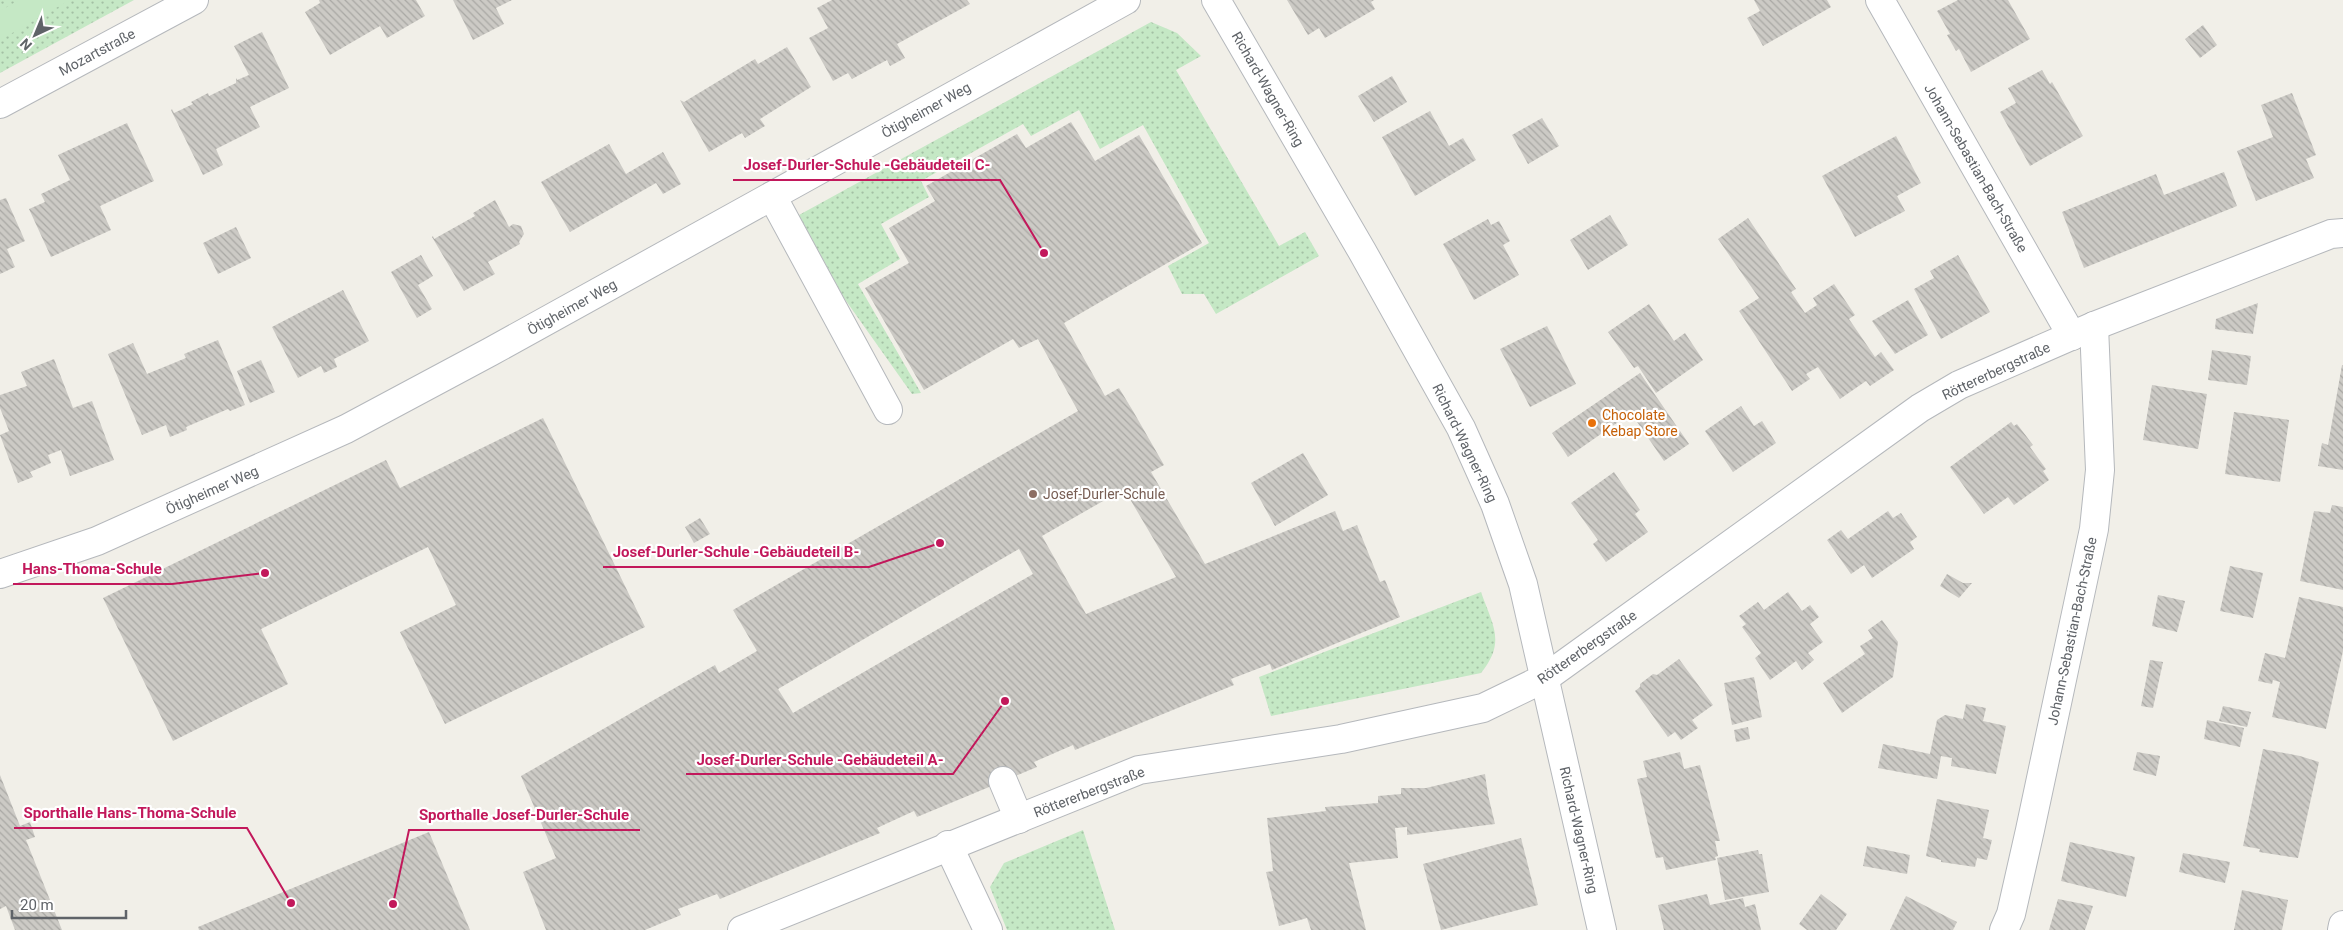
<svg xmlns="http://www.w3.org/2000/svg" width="2343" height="930" viewBox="0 0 2343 930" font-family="Roboto,sans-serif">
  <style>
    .grass { fill: url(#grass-dots) }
    .park { fill: #c5e8c5 }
    .building { fill: url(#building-back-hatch); fill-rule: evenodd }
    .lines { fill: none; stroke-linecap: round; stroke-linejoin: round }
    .minor-casing { stroke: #b5b8bc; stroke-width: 30 }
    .minor { stroke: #fff; stroke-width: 28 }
    .food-dot { fill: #e8710a; stroke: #fff; stroke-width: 2 }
    .education-dot { fill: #8d6e63; stroke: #fff; stroke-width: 2 }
    .labels { text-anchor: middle; stroke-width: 4.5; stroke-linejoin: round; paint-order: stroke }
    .street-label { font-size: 14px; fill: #5f6368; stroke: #fff }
    .food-label { font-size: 14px; fill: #c56008; stroke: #fff; text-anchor: start }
    .education-label { font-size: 14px; fill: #785e54; stroke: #fff; text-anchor: start }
    .leader { fill: none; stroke: #c2185b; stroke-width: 2 }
    .callout-dot { fill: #c2185b; stroke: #fff; stroke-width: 2 }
    .callout-label { font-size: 15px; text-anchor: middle; font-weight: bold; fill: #c2185b; stroke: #fff; stroke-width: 4.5; stroke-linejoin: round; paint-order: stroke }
  </style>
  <defs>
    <pattern id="grass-dots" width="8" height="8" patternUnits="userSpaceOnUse" patternTransform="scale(1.25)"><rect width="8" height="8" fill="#c5e8c5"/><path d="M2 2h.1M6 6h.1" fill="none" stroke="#a3c0a4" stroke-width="1.8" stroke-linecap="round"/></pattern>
    <pattern id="building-back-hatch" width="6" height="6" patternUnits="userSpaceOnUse" patternTransform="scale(1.25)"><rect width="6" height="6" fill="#cccac5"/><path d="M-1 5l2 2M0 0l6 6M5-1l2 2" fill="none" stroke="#a9a8a4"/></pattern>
  </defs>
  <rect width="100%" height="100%" fill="#f1efe8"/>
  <g class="grass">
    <path d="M0 0H134L0 73Z"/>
    <path d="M1151 22 1177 33 1201 56 1176 70 1279 246 1305 232 1319 256 1216 314 1204 294H1182L1168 266 1209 243 1143 125 1100 149 1079 110 1031 136 1023 124 921 181 929 197 881 224 900 259 858 284 921 393 912 394 844 298 799 215Z"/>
    <path d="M1481 592C1493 626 1506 642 1481 673L1271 716 1259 677Z"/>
    <path d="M1083 830 1115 930H1007L990 887 1004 863Z"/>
  </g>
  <path class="park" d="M19 0H70L0 40V11Z"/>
  <g class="building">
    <path d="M319 0H416L425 16 387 38 380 26 330 55 305 12 320 3Z"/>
    <path d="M453 0H512L496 8 504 24 473 40Z"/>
    <path d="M832 0H967L970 4 897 44 905 58 890 66 887 60 852 79 848 73 833 81 809 38 828 28 817 8Z"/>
    <path d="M1287 0H1374L1371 2 1375 9 1325 38 1319 28 1308 35Z"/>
    <path d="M1754 0H1827L1831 7 1763 46 1747 18 1760 11Z"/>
    <path d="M1958 0H2008L2030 39 1971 72 1959 49 1956 51 1947 35 1950 34 1937 11Z"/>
    <path d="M2203 25 2217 45 2200 58 2185 39Z"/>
    <path d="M262 32 289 88 250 107 260 127 216 149 223 165 203 175 171 110 172 109 174 113 193 104 191 102 208 93 209 96 236 83V78L237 80 249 75 234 46Z"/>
    <path d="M787 47 811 87 760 119 765 126 745 138 742 133 709 152 680 100 684 102 755 59 758 64Z"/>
    <path d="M2042 70 2050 84 2052 82 2083 136 2030 166 2000 112 2016 103 2008 88Z"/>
    <path d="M1392 76 1407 102 1374 122 1358 96Z"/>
    <path d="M2292 93 2316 155 2306 159 2314 178 2256 201 2237 151 2273 137 2261 105Z"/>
    <path d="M1430 111 1449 146 1463 138 1476 160 1415 196 1382 137Z"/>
    <path d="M1542 118 1559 146 1528 164 1512 135Z"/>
    <path d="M1071 122 1095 161 1139 135 1202 243 1064 323 1105 396 1119 388 1133 411 1164 465 1151 472 1205 564 1335 511 1343 531 1357 525 1380 582 1385 580 1400 617 1272 670 1270 664 1231 679 1234 685 1075 750 1073 745 1034 762 1037 767 917 817 914 811 877 828 880 833 720 899 717 894 678 909 681 915 645 930H546L523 872 556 858 521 776 715 665 719 673 757 651 733 610 1078 411 1038 339 1019 348 1013 339 924 390 865 288 909 263 889 228 935 201 926 186 1017 134 1026 148ZM1124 489 1176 577 1086 614 1042 536ZM1019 549 1033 574 793 713 778 689Z"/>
    <path d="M127 123 154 181 100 206 111 230 51 257 29 209 45 202 41 194 70 180 58 155Z"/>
    <path d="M1896 136 1921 183 1897 196 1905 211 1855 237 1822 176Z"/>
    <path d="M609 144 626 174 663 152 681 184 663 194 656 183 570 232 541 182Z"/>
    <path d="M2224 172 2237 206 2084 268 2062 212 2156 174 2164 195Z"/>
    <path d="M6 198 25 241 7 249 15 267 0 274V200Z"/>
    <path d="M495 200 509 227 513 224 521 226 524 234 519 242 520 244 488 262 495 274 464 291 432 237 433 236 434 239 475 216 473 213Z"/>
    <path d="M1610 215 1628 245 1588 270 1570 240Z"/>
    <path d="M1748 218 1796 289 1791 292 1805 313 1817 305 1813 298 1834 284 1855 315 1849 319 1875 357 1881 352 1894 370 1870 386 1866 381 1840 399 1818 367 1806 374 1810 379 1792 391 1739 311 1759 298 1718 239Z"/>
    <path d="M1488 219 1491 225 1499 221 1510 241 1503 245 1519 275 1474 300 1443 244Z"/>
    <path d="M236 227 251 258 218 274 203 243Z"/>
    <path d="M421 255 433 276 418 285 432 309 417 318 391 272Z"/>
    <path d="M1958 255 1990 312 1941 339 1914 289 1934 278 1930 271Z"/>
    <path d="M343 290 369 341 334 359 337 367 324 373 321 366 298 378 272 327Z"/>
    <path d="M1908 300 1928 335 1895 354 1872 321Z"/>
    <path d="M2258 303 2253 334 2215 329 2216 319Z"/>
    <path d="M1649 304 1674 341 1685 333 1703 360 1656 393 1638 366 1634 368 1608 332Z"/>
    <path d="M1547 326 1576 384 1530 407 1500 349Z"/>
    <path d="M218 340 245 405 230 411 228 409 186 427 187 430 170 437 166 425 142 435 108 354 133 343 147 374 186 358 184 354Z"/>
    <path d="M2212 350 2251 356 2247 385 2208 380Z"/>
    <path d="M54 359 73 408 92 401 114 460 70 476 61 450 48 455 51 463 30 472 33 477 18 483 0 435 9 431 0 408V395L27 386 21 372Z"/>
    <path d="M261 360 275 392 250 403 237 371Z"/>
    <path d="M2342 365H2343V470L2318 466 2322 443 2328 445Z"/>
    <path d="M1640 373 1689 444 1664 461 1631 413 1568 457 1552 433Z"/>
    <path d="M2152 385 2207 394 2198 449 2143 440Z"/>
    <path d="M1741 406 1754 426 1762 421 1776 443 1733 472 1705 431Z"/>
    <path d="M2234 412 2289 420 2280 482 2225 474Z"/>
    <path d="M543 418 645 627 445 724 400 632 456 605 428 547 261 629 288 684 173 741 103 598 386 460 400 488Z"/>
    <path d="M2011 422 2014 426 2017 424 2033 445 2030 447 2046 469 2043 471 2049 480 2014 505 2008 497 1984 514 1950 467Z"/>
    <path d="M1303 453 1328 495 1275 526 1251 483Z"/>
    <path d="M1614 472 1640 510 1635 514 1648 532 1606 562 1593 544 1598 540 1571 503Z"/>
    <path d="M2332 505 2343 507V590L2300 581 2314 511 2330 513Z"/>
    <path d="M1888 511 1893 518 1901 513 1917 537 1910 542 1914 549 1872 578 1864 565 1851 574 1827 540 1841 530 1848 539Z"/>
    <path d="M700 518 710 534 694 543 685 527Z"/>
    <path d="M2230 566 2263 573 2253 618 2220 611Z"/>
    <path d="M1947 574 1963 583H1972L1959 598 1940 586Z"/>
    <path d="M1788 592 1802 611 1810 605 1819 617 1810 624 1823 642 1808 653 1814 660 1802 670 1796 661 1770 680 1755 658 1761 653 1742 627 1746 624 1739 616 1758 602 1764 610Z"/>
    <path d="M2158 595 2185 601 2177 632 2152 626Z"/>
    <path d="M2299 597 2343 607V651L2326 729 2272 717 2280 682 2273 680 2272 684 2258 681 2265 653 2285 658Z"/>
    <path d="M1882 620 1898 642 1893 677 1842 713 1823 683 1865 654 1860 646 1873 638 1868 630Z"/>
    <path d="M1679 659 1713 705 1692 720 1698 728 1681 740 1675 732 1668 737 1635 691 1640 687V684L1653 674 1657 675Z"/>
    <path d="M2150 660 2163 662 2153 708 2141 706Z"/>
    <path d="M1754 677 1762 717 1732 725 1724 683Z"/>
    <path d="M1966 704 1986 708 1983 721 2006 726 1996 774 1951 766 1952 758 1941 756 1937 779 1878 768 1883 744 1930 754 1937 720 1945 715 1963 719Z"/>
    <path d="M2223 706 2251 712 2247 727 2219 721Z"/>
    <path d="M2207 720 2244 728 2240 747 2204 739Z"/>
    <path d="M1748 727 1750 739 1736 742 1734 730Z"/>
    <path d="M2263 749 2300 756 2319 762 2298 858 2259 852 2260 849 2243 846Z"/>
    <path d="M1680 752 1684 769 1700 765 1720 841H1715L1718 856 1715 857 1716 860 1666 870 1663 857 1656 858 1637 779 1647 777 1643 761Z"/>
    <path d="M2137 752 2160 756 2156 776 2133 770Z"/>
    <path d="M1485 774 1488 795 1495 824 1407 835V827L1395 828 1398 858 1349 863 1366 930H1311L1307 918 1279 926 1266 872 1273 871 1267 818 1326 811 1325 807 1378 803V796L1401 794V788H1426Z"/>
    <path d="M0 775 20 826 30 822 35 837 26 840 62 930H15L6 906 0 909Z"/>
    <path d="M1937 799 1989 810 1983 838 1992 840 1987 860 1977 858 1975 867 1941 862V860L1926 856Z"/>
    <path d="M429 832 470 930H199L198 927Z"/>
    <path d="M1521 838 1538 905 1441 930 1423 864Z"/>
    <path d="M2070 842 2135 857 2126 897 2061 881Z"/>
    <path d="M1867 846 1910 855 1907 874 1863 866Z"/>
    <path d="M1758 850 1759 854H1762L1769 892 1725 900 1717 858Z"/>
    <path d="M2183 853 2230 862 2225 883 2179 872Z"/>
    <path d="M2242 890 2288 900 2282 930H2234Z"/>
    <path d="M1707 894 1710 905 1743 898 1745 907 1755 904 1761 930H1664L1658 905Z"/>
    <path d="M1821 894 1847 914 1836 930H1807L1799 924Z"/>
    <path d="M1906 896 1957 922 1953 930H1890Z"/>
    <path d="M2058 899 2093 906 2085 930H2049Z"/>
  </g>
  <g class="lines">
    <g class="minor-casing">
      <g id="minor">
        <path d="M1216 0 1362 251 1461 428 1495 504 1523 584 1602 930"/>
        <path d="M1880 0 2072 336"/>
        <path d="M0 104 194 0"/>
        <path d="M772 196 888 410"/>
        <path d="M0 574 97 541 346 429 490 352 1126 0"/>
        <path d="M1003 781 1019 819"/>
        <path d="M948 845 988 930"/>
        <path d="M742 930 1139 770 1341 739 1483 708 1545 678 1920 408 1959 385 2094 326 2331 234 2343 233"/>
        <path d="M2004 930 2011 914 2030 830 2094 529 2100 470 2094 326"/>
        <path d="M2342 930 2343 925"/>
      </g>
    </g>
    <use href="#minor" class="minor"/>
  </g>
  <circle class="food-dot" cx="1592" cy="423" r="5"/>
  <circle class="education-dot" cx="1033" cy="494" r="5"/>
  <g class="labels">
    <g class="street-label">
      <text transform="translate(97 52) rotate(-28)" y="5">Mozartstraße</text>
      <text transform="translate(1268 89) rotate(60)" y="5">Richard-Wagner-Ring</text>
      <text transform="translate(926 110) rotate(-29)" y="5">Ötigheimer Weg</text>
      <text transform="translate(1976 168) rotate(60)" y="5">Johann-Sebastian-Bach-Straße</text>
      <text transform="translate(572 307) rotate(-29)" y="5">Ötigheimer Weg</text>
      <text transform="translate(1996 371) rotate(-25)" y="5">Röttererbergstraße</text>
      <text transform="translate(1465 443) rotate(64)" y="5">Richard-Wagner-Ring</text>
      <text transform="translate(212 490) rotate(-24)" y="5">Ötigheimer Weg</text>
      <text transform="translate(2072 631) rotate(-78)" y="5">Johann-Sebastian-Bach-Straße</text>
      <text transform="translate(1587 647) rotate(-35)" y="5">Röttererbergstraße</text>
      <text transform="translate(1089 792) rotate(-21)" y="5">Röttererbergstraße</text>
      <text transform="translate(1579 830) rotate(77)" y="5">Richard-Wagner-Ring</text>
    </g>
    <g class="food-label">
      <text x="1602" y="420">Chocolate<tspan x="1602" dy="16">Kebap Store</tspan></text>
    </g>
    <g class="education-label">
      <text x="1043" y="499">Josef-Durler-Schule</text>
    </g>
  </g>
  <path class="leader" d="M1044 253L1000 180H733M940 543L869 567H603M265 573L172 584H13M1005 701L953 774H686M291 903L247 828H14M393 904L409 830H640"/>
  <g class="callout-dot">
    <circle cx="1044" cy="253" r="5"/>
    <circle cx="940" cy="543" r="5"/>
    <circle cx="265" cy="573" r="5"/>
    <circle cx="1005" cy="701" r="5"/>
    <circle cx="291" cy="903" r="5"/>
    <circle cx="393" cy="904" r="5"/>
  </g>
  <g class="callout-label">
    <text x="867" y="170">Josef-Durler-Schule -Gebäudeteil C-</text>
    <text x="736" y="557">Josef-Durler-Schule -Gebäudeteil B-</text>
    <text x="92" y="574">Hans-Thoma-Schule</text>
    <text x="820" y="765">Josef-Durler-Schule -Gebäudeteil A-</text>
    <text x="130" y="818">Sporthalle Hans-Thoma-Schule</text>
    <text x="524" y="820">Sporthalle Josef-Durler-Schule</text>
  </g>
  <g transform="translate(35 35) rotate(224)" stroke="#ffffff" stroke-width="4" paint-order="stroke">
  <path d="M0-4L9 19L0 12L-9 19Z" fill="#5f6368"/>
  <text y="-8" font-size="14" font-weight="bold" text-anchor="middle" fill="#5f6368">N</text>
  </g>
  <path d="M12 910v8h114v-8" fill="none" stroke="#5f6368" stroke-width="2.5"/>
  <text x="20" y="910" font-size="15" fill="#5f6368" stroke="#ffffff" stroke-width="4" paint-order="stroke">20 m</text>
</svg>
